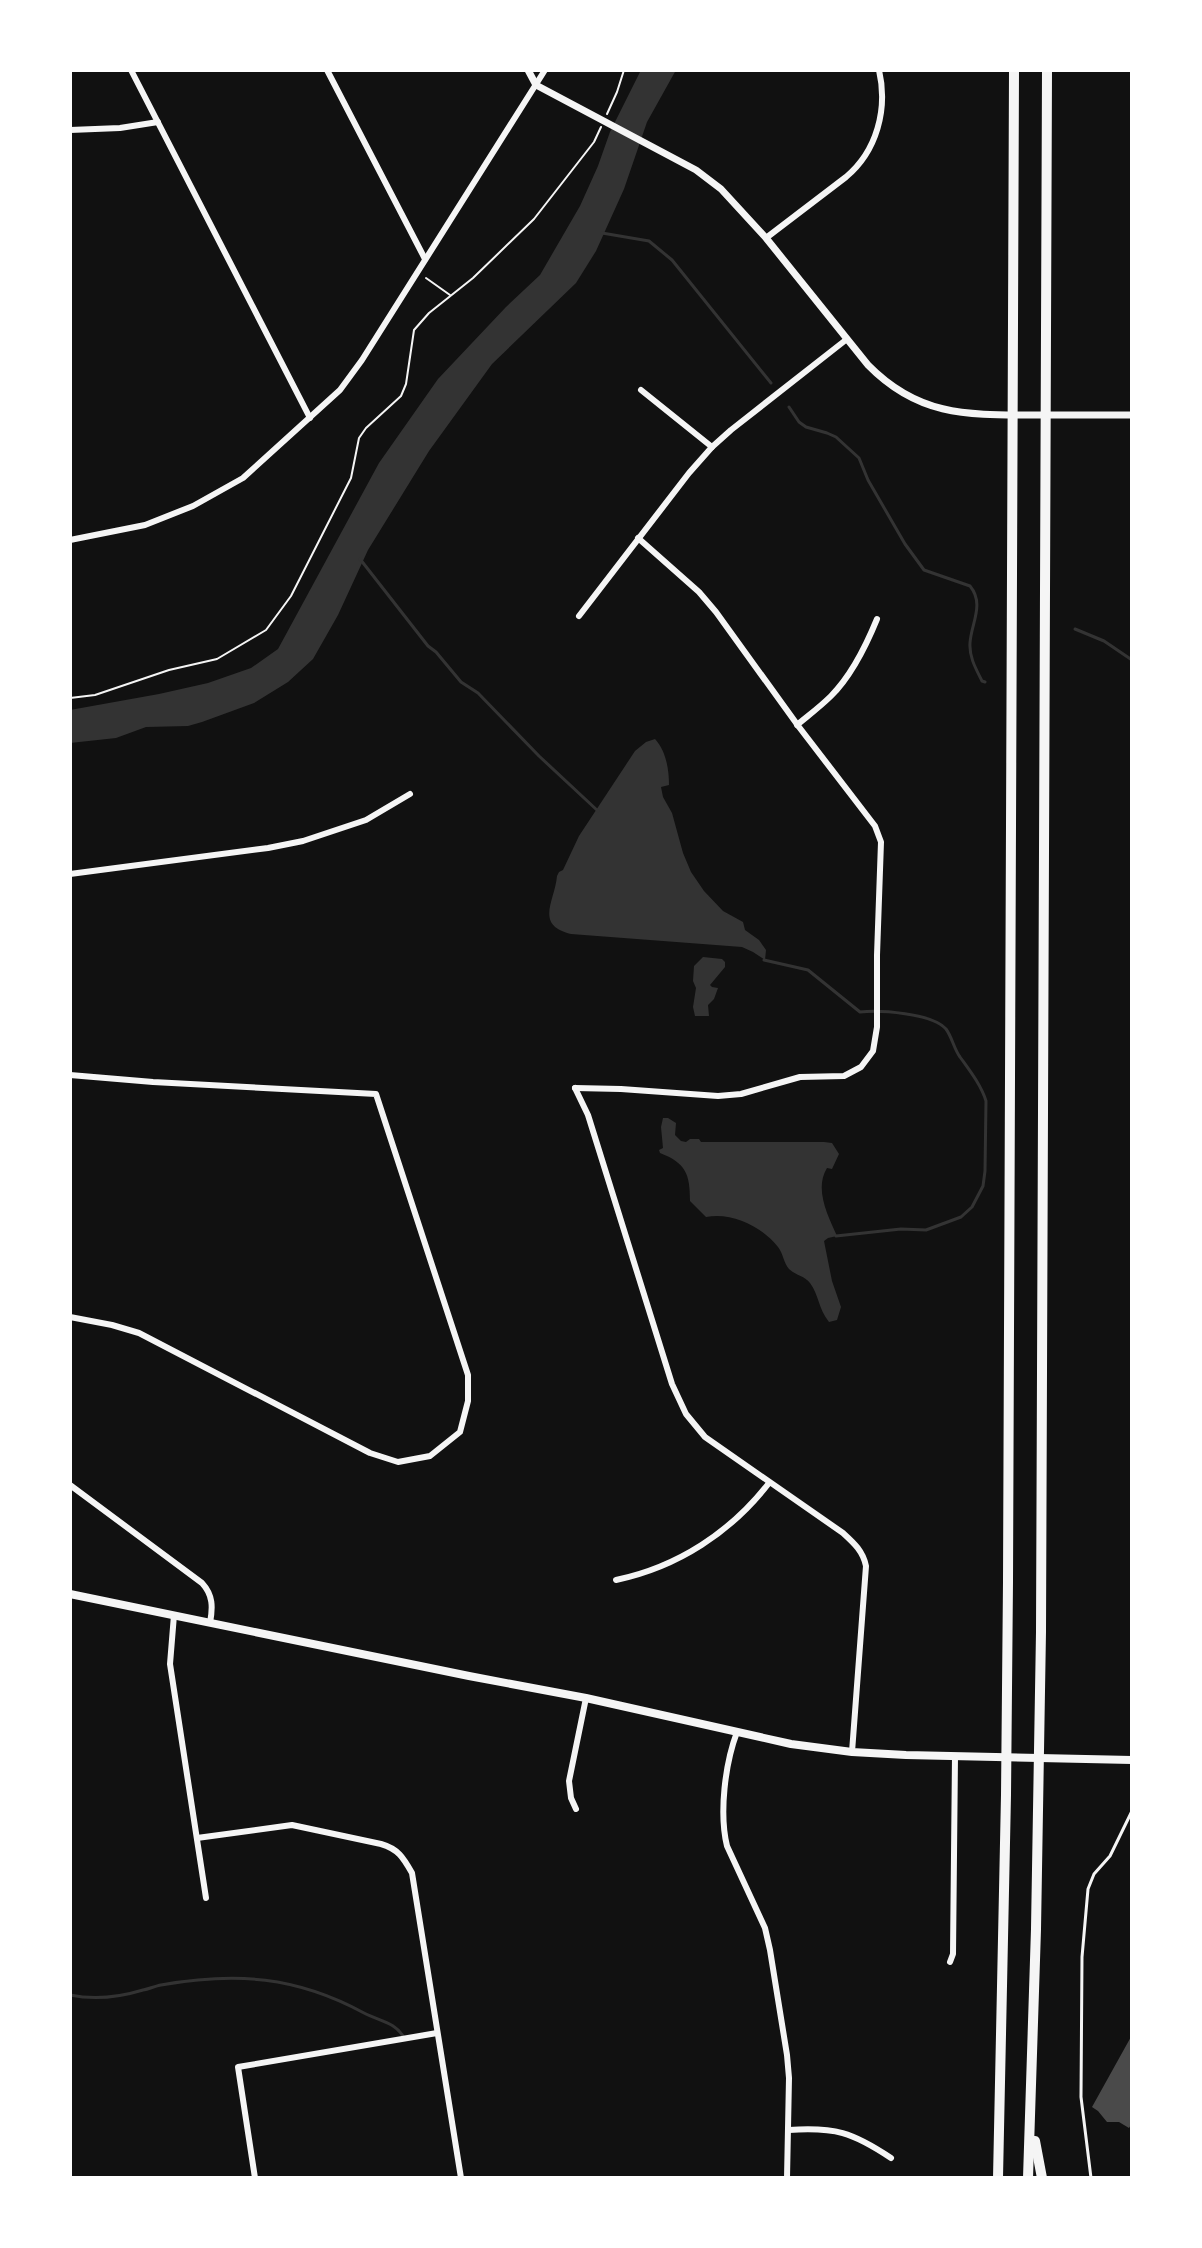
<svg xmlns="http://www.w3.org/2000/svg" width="1202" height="2248" viewBox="0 0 1202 2248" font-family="'PT Sans',sans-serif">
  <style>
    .water { fill: #333 }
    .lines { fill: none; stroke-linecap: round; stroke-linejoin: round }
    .stream { stroke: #333; stroke-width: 3 }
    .building { fill: #4a4a4a }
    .path { stroke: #f5f5f5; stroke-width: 2 }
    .service { stroke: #f5f5f5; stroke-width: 3 }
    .minor { stroke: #f5f5f5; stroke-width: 6 }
    .tertiary { stroke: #f5f5f5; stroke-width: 7 }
    .secondary { stroke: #f5f5f5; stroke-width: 8 }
    .motorway { stroke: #f5f5f5; stroke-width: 10 }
  </style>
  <rect width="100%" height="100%" fill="#111"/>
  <g class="water">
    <path d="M641 70H676L647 122 624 189 596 251 576 283 492 364 429 451 368 550 338 615 313 659 288 682 254 703 202 722 188 726 146 727 116 738 70 743V710L159 694 208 683 251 668 278 649 379 463 438 379 506 307 540 275 580 206 598 166 610 132Z"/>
    <path d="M655 739C666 751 669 769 669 785L661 787 663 797 672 813 683 853 691 872 704 891 723 911 743 922 745 930 759 940 766 950 765 960 753 952 742 947 571 934C534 925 555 901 557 876L559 872 563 870 579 836 635 751 646 742Z"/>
    <path d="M703 957 722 959 725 962V967L710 985 712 987 718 988 714 999 708 1005 709 1016H695L693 1007 696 988 693 981 694 966Z"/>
    <path d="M663 1118H668L676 1123 675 1135 681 1141 686 1142 690 1139H699L701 1142H824L832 1143 839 1154 832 1169 827 1168C814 1189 828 1216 837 1236L828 1238 824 1241 832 1281 841 1307 837 1320 829 1322C818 1308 819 1295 810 1283 805 1276 795 1275 789 1269 784 1264 783 1253 778 1247 761 1226 732 1212 706 1217L690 1201C690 1174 686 1163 660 1153L659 1150 663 1148 661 1127Z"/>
  </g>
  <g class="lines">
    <g class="stream">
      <path d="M602 233 649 241 672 260 771 383"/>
      <path d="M789 407 799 422 806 427 827 433 836 437 859 458 868 480 905 544 924 570 970 586C985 604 971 624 970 643 969 657 976 669 982 681L985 682"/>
      <path d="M360 559 428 646 436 652 461 682 478 693 539 756 598 811"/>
      <path d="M1075 629 1104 641 1132 660"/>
      <path d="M764 960 808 970 860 1012C879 1010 932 1013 946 1029 952 1037 954 1049 960 1057 970 1071 981 1085 986 1101L985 1171 983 1186 972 1207 961 1217 926 1230 901 1229 836 1236"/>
      <path d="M70 1995C94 2000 120 1997 143 1990 149 1989 155 1986 161 1985 236 1972 296 1976 364 2013 379 2021 396 2022 404 2038"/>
    </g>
  </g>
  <path class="building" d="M1132 2035V2123L1129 2128 1119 2122H1107L1098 2111 1092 2107Z"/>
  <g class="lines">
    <g class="path">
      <path d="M607 114 617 92 624 70"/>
      <path d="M426 278 450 295"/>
      <path d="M70 698 95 695 169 670 217 659 266 630 291 596 351 478 359 438 366 428 401 396 406 384 414 330 429 313 473 278 534 219 594 142 601 127"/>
    </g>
    <g class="service">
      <path d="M1132 1867V1873"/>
      <path d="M1091 2178 1081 2097 1082 1957 1088 1889 1094 1874 1110 1856 1132 1811"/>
    </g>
    <g class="minor">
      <path d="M131 70 310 418"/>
      <path d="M327 70 425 259"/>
      <path d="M70 130 120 128 158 122"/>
      <path d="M766 238 846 177C877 151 888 109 879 70"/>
      <path d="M641 390 712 447"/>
      <path d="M70 540 145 525 193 506 243 478 340 390 362 360 545 70"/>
      <path d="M579 616 689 473 712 447 731 430 847 339"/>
      <path d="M797 725C809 715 821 706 831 696 852 675 866 646 877 619"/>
      <path d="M70 874 268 848 303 841 366 820 410 794"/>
      <path d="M70 1075 153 1082 376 1094 468 1375V1401L460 1432 430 1456 398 1462 370 1453 139 1333 112 1325 70 1317"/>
      <path d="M575 1088 621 1089 718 1096 741 1094 800 1077 844 1076 861 1067 873 1051 877 1027V955L881 842 875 826 799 727 716 612 699 592 638 538"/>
      <path d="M575 1088 588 1115 672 1384 686 1414 705 1437 843 1533C854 1543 863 1551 866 1566L852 1752"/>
      <path d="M70 1485 202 1583C213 1595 213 1607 210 1623"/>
      <path d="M616 1580C678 1567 731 1532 769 1483"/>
      <path d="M174 1615 170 1664 206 1898"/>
      <path d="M737 1732C725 1764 719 1813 727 1846L765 1928 770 1950 787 2055 789 2078 787 2178"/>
      <path d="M576 1809 571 1798 569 1781 586 1698"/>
      <path d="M197 1838 292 1825 381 1844C398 1849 403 1857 412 1873L461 2178"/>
      <path d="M950 1962 953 1954 955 1756"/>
      <path d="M789 2130C835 2127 852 2132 891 2158"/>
      <path d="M255 2178 238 2067 437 2033"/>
    </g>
    <path class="tertiary" d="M528 70 536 85 696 170 721 189 766 238 868 365C918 416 966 415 1033 415 1066 415 1099 415 1132 415"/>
    <path class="secondary" d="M70 1594 469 1676 586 1698 791 1744 852 1752 906 1755 1132 1760"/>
    <g class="motorway">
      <path d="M1035 2141 1042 2178"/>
      <path d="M998 2178 1006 1795 1008 1582 1014 70"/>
      <path d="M1028 2178 1036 1929 1041 1632 1047 70"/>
    </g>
  </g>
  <rect width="1202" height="2248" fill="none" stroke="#ffffff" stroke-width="144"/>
</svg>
